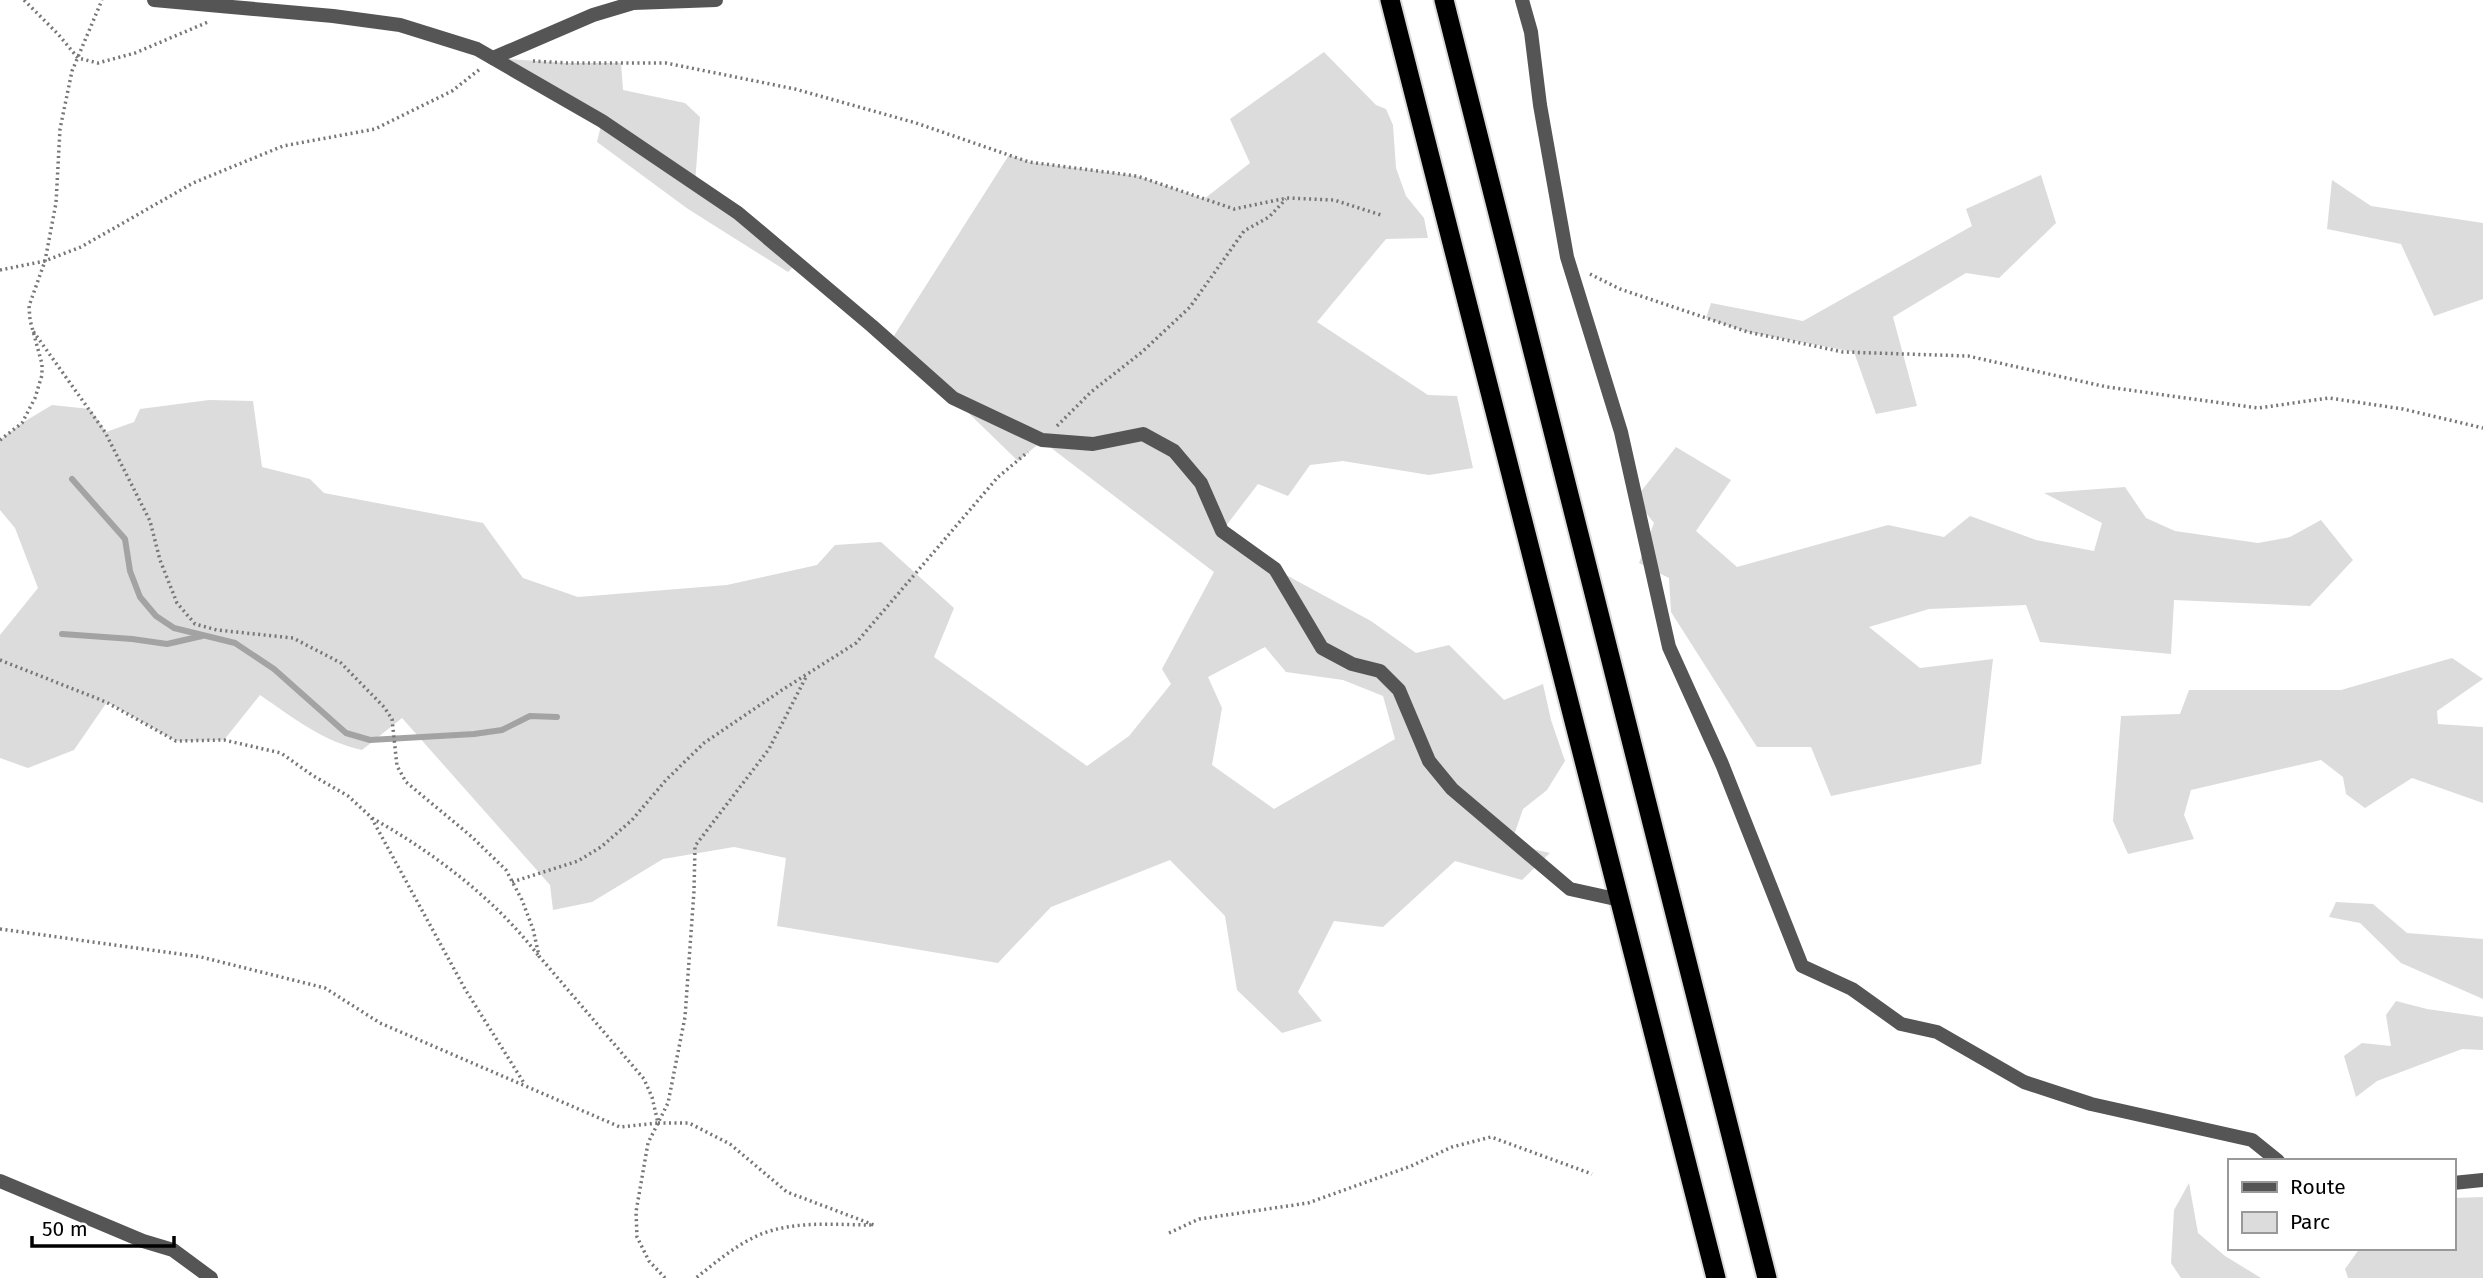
<svg xmlns="http://www.w3.org/2000/svg" width="2483" height="1278" viewBox="0 0 2483 1278" font-family="'Fira Sans',sans-serif">
  <style>
    .green { fill: #dcdcdc; fill-rule: evenodd }
    .lines { fill: none; stroke-linecap: round; stroke-linejoin: round }
    .stream { stroke: #a3a3a3; stroke-width: 6 }
    .trunk-casing { stroke: #dbdbdb; stroke-width: 23 }
    .path { stroke: #777; stroke-width: 3.5; stroke-dasharray: 2 3.5; stroke-linecap: butt }
    .minor { stroke: #555; stroke-width: 14 }
    .trunk { stroke: #000; stroke-width: 19 }
  </style>
  <rect width="100%" height="100%" fill="#fff"/>
  <g class="green">
    <path d="M1324 52 1376 105 1386 109 1393 125 1396 168 1406 196 1424 218 1428 238 1386 239 1317 322 1428 395 1457 396 1473 468 1429 475 1343 461 1310 465 1288 496 1258 484 1222 531 1275 569 1371 621 1416 653 1449 645 1504 700 1543 684 1551 720 1565 761 1547 790 1523 809 1511 844 1550 853 1522 880 1455 861 1383 927 1334 921 1298 992 1322 1021 1282 1033 1237 990 1225 916 1170 860 1051 907 998 963 777 926 786 858 734 847 663 859 592 902 553 910 550 885 402 718 362 750C324 742 292 717 260 695L224 740 176 741 107 702 74 750 28 768 0 758V635L38 588 15 528 0 510V440L22 423 52 405 90 409 106 432 134 422 140 409 209 400 253 401 262 467 310 479 324 493 483 523 523 578 578 597 727 585 817 565 835 545 881 542 954 608 934 657 1087 766 1129 736 1171 684 1162 669 1214 572 1042 441 1018 461 953 398 890 342 1009 155 1029 162 1137 176 1204 199 1250 163 1230 119ZM1265 647 1286 672 1343 680 1383 696 1395 739 1274 809 1212 765 1222 708 1208 677Z"/>
    <path d="M493 58 567 63H621L623 90 685 103 700 117 695 184 797 263 788 272 688 209 597 142 602 121Z"/>
    <path d="M2041 175 2056 223 1999 278 1966 273 1893 317 1917 406 1876 414 1854 352 1748 332 1706 318 1711 303 1803 321 1972 226 1966 209Z"/>
    <path d="M2332 180 2371 206 2483 223V299L2434 316 2401 244 2327 229Z"/>
    <path d="M1676 447 1731 480 1696 531 1737 567 1888 525 1944 537 1970 516 2036 540 2094 551 2102 523 2044 493 2125 487 2146 518 2175 531 2258 543 2290 537 2321 520 2353 560 2310 606 2174 600 2171 654 2040 642 2026 605 1929 609 1869 627 1920 668 1993 659 1981 764 1831 796 1811 747H1757L1671 612 1669 578 1639 563 1654 523 1635 499Z"/>
    <path d="M2452 658 2483 679 2437 711 2438 724 2483 727V803L2412 778 2365 808 2346 794 2343 777 2321 760 2191 790 2184 815 2194 839 2128 854 2113 821 2121 716 2180 714 2189 690H2341Z"/>
    <path d="M2336 902 2373 904 2407 933 2483 939V999L2401 963 2360 923 2329 917Z"/>
    <path d="M2396 1001 2427 1009 2483 1017V1050L2462 1049 2377 1081 2356 1097 2344 1056 2362 1043 2391 1046 2386 1015Z"/>
    <path d="M2189 1183 2198 1233 2225 1256 2261 1278H2181L2171 1263 2174 1210Z"/>
    <path d="M2483 1197V1278H2348L2345 1269 2360 1248H2453V1198Z"/>
  </g>
  <g class="lines">
    <g class="stream">
      <path d="M72 479 125 539 130 571 140 597 156 616 174 628 235 643 274 669 346 733 370 740 474 734 502 730 530 716 557 717"/>
      <path d="M62 634 132 639 167 644 202 636"/>
    </g>
    <g class="trunk-casing">
      <g id="trunk">
        <path d="M1390 0 1716 1278"/>
        <path d="M1444 0 1767 1278"/>
      </g>
    </g>
    <g class="path">
      <path d="M24 0 58 34 78 58 98 63 135 53 208 22"/>
      <path d="M533 61 567 63H666L795 89 916 123 1029 162 1137 176 1234 209 1287 198 1334 200 1381 215"/>
      <path d="M0 270 45 261 81 247 193 183 283 146 375 129 452 91 480 69"/>
      <path d="M1590 274 1620 289 1748 332 1843 352 1968 356 2107 387 2258 408 2329 398 2403 409 2483 428"/>
      <path d="M1057 426 1091 392 1142 352 1190 307 1244 231 1269 217 1286 199"/>
      <path d="M0 440 22 423 35 398 42 375V364L30 320 29 306 45 261 56 203 60 129 72 71 102 0"/>
      <path d="M0 660 106 702 176 741 224 740 281 753 312 775 348 796 371 817 465 989 524 1083"/>
      <path d="M372 818C434 853 494 898 538 955"/>
      <path d="M512 882 578 861 601 847 632 820 666 780 704 743 782 690 856 643 998 477 1028 452"/>
      <path d="M0 929 201 957 325 988 380 1023 620 1127 658 1123 652 1097 644 1079 539 956 533 929 522 900 506 870 472 837 406 782 397 766 392 719 384 707 341 663 293 638 217 630 195 624 177 603 160 560 150 521 105 432 33 331"/>
      <path d="M658 1123H689L730 1144 787 1192 874 1225C837 1225 794 1220 759 1235 736 1245 716 1262 696 1278"/>
      <path d="M1169 1233 1199 1219 1308 1203 1411 1166 1452 1147 1491 1137 1592 1174"/>
      <path d="M665 1278 649 1261 637 1237 636 1212 648 1143 668 1103 685 1017 694 891 695 846 769 749 806 677"/>
    </g>
    <g class="minor">
      <path d="M154 0 333 16 400 25 477 49 602 121 738 213 872 326 953 398 1042 440 1093 444 1143 434 1174 451 1201 483 1222 531 1275 569 1322 648 1352 664 1380 671 1399 690 1429 761 1452 789 1570 889 1620 900"/>
      <path d="M1522 0 1531 32 1540 105 1567 257 1621 432 1669 647 1722 764 1802 966 1852 989 1901 1024 1937 1032 2024 1082 2091 1104 2252 1140 2278 1161"/>
      <path d="M493 58 593 15 633 3 716 0"/>
      <path d="M0 1181 143 1241 173 1250 211 1278"/>
      <path d="M2453 1183 2483 1180"/>
    </g>
    <use href="#trunk" class="trunk"/>
  </g>
  <rect x="2228" y="1159" width="228" height="91" fill="#ffffff" stroke="#999999" stroke-width="2"/>
  <rect x="2242" y="1182" width="35" height="10" fill="#555555" stroke="#999999" stroke-width="2"/>
  <text x="2290" y="1194" font-size="21" fill="#000000">Route</text>
  <rect x="2242" y="1212" width="35" height="21" fill="#dcdcdc" stroke="#999999" stroke-width="2"/>
  <text x="2290" y="1229" font-size="21" fill="#000000">Parc</text>
  <path d="M32 1236v10h142v-10" fill="none" stroke="#000000" stroke-width="3.5"/>
  <text x="42" y="1236" font-size="21" fill="#000000" stroke="#ffffff" stroke-width="5" paint-order="stroke">50 m</text>
</svg>
